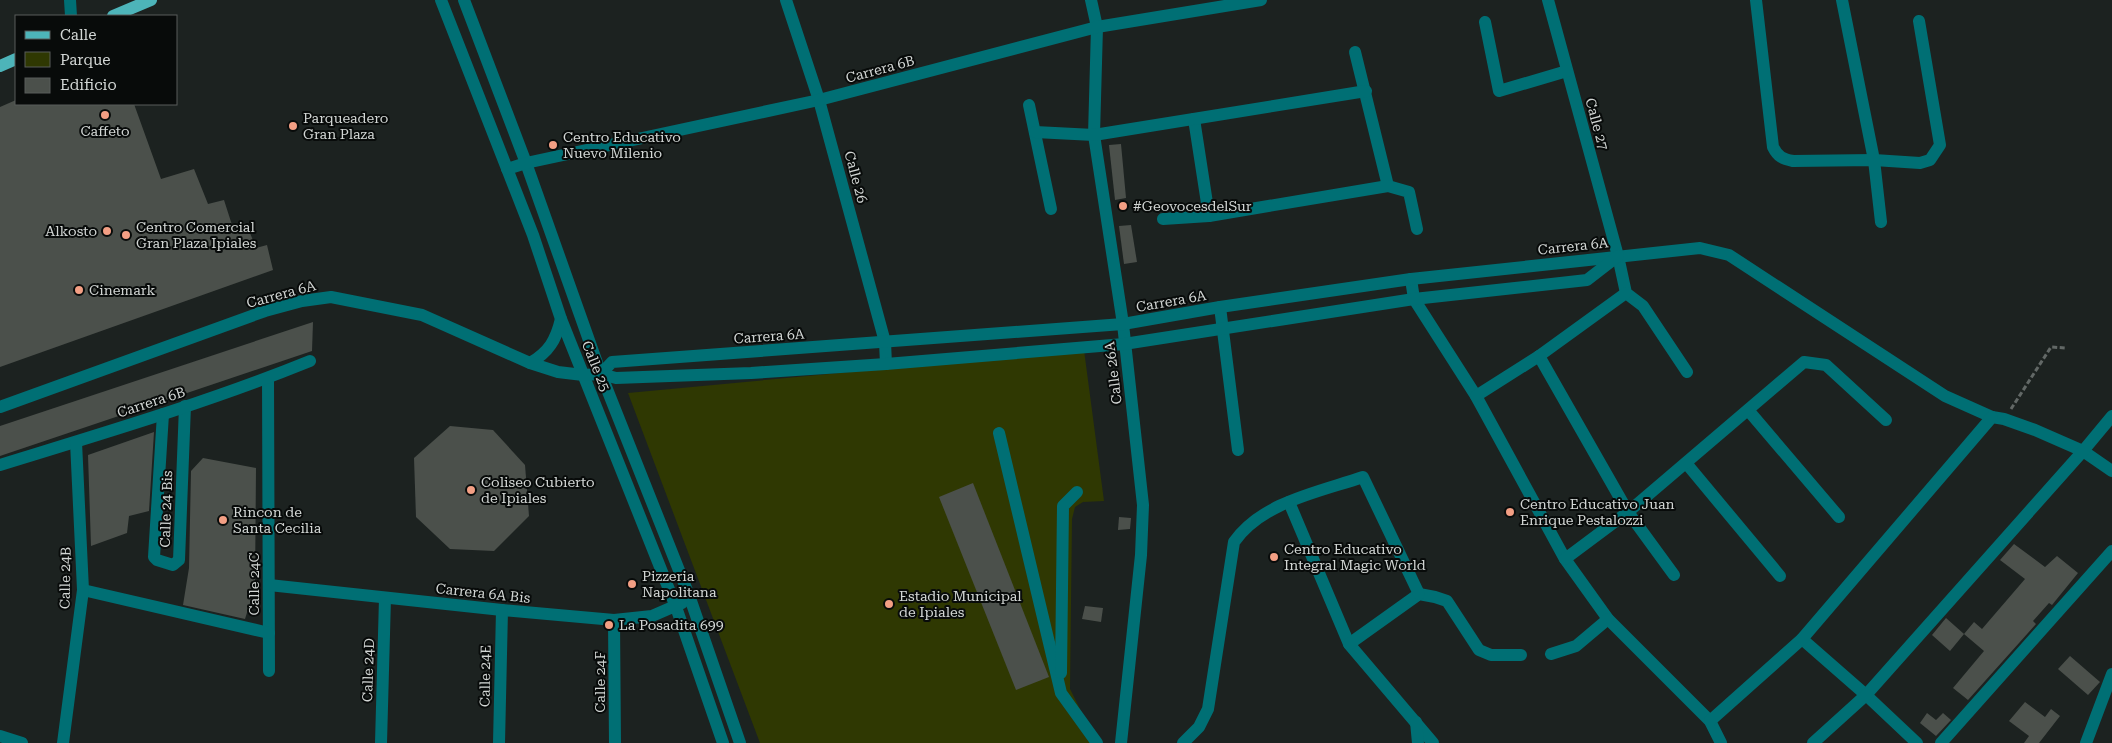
<svg xmlns="http://www.w3.org/2000/svg" width="2112" height="743" viewBox="0 0 2112 743" font-family="'Roboto Serif',serif">
  <style>
    .green { fill: #2f3802 }
    .building { fill: #4b504b }
    .lines { fill: none; stroke-linecap: round; stroke-linejoin: round }
    .path { stroke: #626866; stroke-width: 3; stroke-dasharray: 5 2.5; stroke-linecap: butt }
    .minor { stroke: #006f74; stroke-width: 12 }
    .major { stroke: #4db4b9; stroke-width: 12 }
    .poi-dot { fill: #f39f84; stroke: #080b0a; stroke-width: 2 }
    .labels { text-anchor: middle; stroke-width: 4; stroke-linejoin: round; paint-order: stroke }
    .street-label { font-size: 14px; fill: #d2d6d4; stroke: #080b0a }
    .poi-label { font-size: 14px; fill: #d2d6d4; stroke: #080b0a; text-anchor: start }
  </style>
  <rect width="100%" height="100%" fill="#1c2220"/>
  <path class="green" d="M1084 350 1104 501 1083 502 1075 507 1072 519 1070 689 1097 743H760L628 393Z"/>
  <g class="building">
    <path d="M16 100V104H134L161 179 194 169 208 204 224 200 232 225 246 223 256 248 267 245 273 270 0 367V107Z"/>
    <path d="M1121 144 1126 198 1115 200 1109 145Z"/>
    <path d="M1131 225 1137 262 1124 264 1119 226Z"/>
    <path d="M313 322 312 351 0 456V426Z"/>
    <path d="M450 426 493 430 525 465 529 516 494 551 450 549 416 517 414 458Z"/>
    <path d="M154 432 149 511 129 516 127 533 91 546 88 455Z"/>
    <path d="M203 458 256 468 255 587 245 619 183 605 189 568 191 471Z"/>
    <path d="M973 483 1049 677 1016 690 939 497Z"/>
    <path d="M1119 517 1131 518 1130 529 1118 530Z"/>
    <path d="M2014 544 2045 567 2057 556 2078 573 2052 605 2049 603 2033 621 2036 624 1968 700 1953 688 1984 651 1964 634 1974 622 1982 629 2025 579 2000 560Z"/>
    <path d="M1085 606 1103 608 1101 622 1082 619Z"/>
    <path d="M1946 618 1964 634 1950 651 1932 635Z"/>
    <path d="M2070 656 2100 682 2088 695 2058 669Z"/>
    <path d="M2025 702 2045 717 2051 709 2060 716 2039 743H2024L2029 736 2009 721Z"/>
    <path d="M1927 713 1936 720 1943 713 1951 720 1936 736 1920 723Z"/>
  </g>
  <g class="lines">
    <path class="path" d="M2011 409 2051 347 2066 348"/>
    <g class="minor">
      <path d="M70 0 71 16"/>
      <path d="M441 0 533 235 561 319 676 607 723 743"/>
      <path d="M464 0 526 163 601 374 690 598 740 743"/>
      <path d="M786 0 819 100 885 342 886 364"/>
      <path d="M1091 0 1097 27 1094 135 1123 324 1143 505 1141 555 1121 743"/>
      <path d="M1548 0 1618 256 1626 293 1643 306 1687 372"/>
      <path d="M1756 0 1773 147C1778 157 1783 159 1793 161L1874 160 1920 163 1930 160 1940 145 1919 21"/>
      <path d="M1842 0 1874 160 1881 222"/>
      <path d="M1485 22 1499 91 1567 71"/>
      <path d="M1355 52 1388 186"/>
      <path d="M1029 105 1051 209"/>
      <path d="M1194 119 1209 216"/>
      <path d="M1035 132 1094 135 1366 91"/>
      <path d="M507 169 526 163 819 100 1097 27 1261 0"/>
      <path d="M1163 219 1209 216 1388 186 1409 192 1417 229"/>
      <path d="M1411 279 1414 299 1476 396 1565 559 1608 619 1710 721 1721 743"/>
      <path d="M1220 307 1238 450"/>
      <path d="M1539 356 1628 512 1674 575"/>
      <path d="M530 363C549 352 556 340 561 319"/>
      <path d="M601 374 612 362 1123 324 1220 307 1411 279 1700 248 1729 255 1945 396 1992 417 2004 419 2035 430 2083 451 2112 471"/>
      <path d="M268 378 269 671"/>
      <path d="M1476 396 1539 356 1626 293"/>
      <path d="M0 407 265 311 302 301 331 297 422 315 530 363 558 372 583 375 601 374 616 378 751 373 886 364 1124 344 1414 299 1587 280 1618 256"/>
      <path d="M1748 410 1839 517"/>
      <path d="M163 414 154 557 157 560 173 565 179 560 185 406"/>
      <path d="M999 433 1061 693 1097 743"/>
      <path d="M1686 463 1780 576"/>
      <path d="M0 465C104 433 209 402 310 361"/>
      <path d="M1289 502 1349 644 1433 743"/>
      <path d="M1565 559 1628 512 1804 362 1826 365 1886 420"/>
      <path d="M269 585 502 610 614 620 652 616 682 603"/>
      <path d="M83 590 269 633"/>
      <path d="M614 620 615 743"/>
      <path d="M1802 639 1866 695 1917 743"/>
      <path d="M1349 644 1419 594 1435 597 1447 601 1479 650 1491 655H1521"/>
      <path d="M1551 654 1576 646 1608 619"/>
      <path d="M1061 673 1063 506 1077 492"/>
      <path d="M1710 721 1802 639 1992 417"/>
      <path d="M1416 722 1418 743"/>
      <path d="M0 736 22 743"/>
      <path d="M63 743 83 590 76 442"/>
      <path d="M381 743 385 598"/>
      <path d="M499 743 502 610"/>
      <path d="M1183 743 1199 727 1208 709 1234 542C1262 502 1319 492 1363 477L1419 594"/>
      <path d="M1813 743 1866 695 2083 451 2112 416"/>
      <path d="M1941 743 2112 551"/>
      <path d="M2086 743 2112 674"/>
    </g>
    <g class="major">
      <path d="M113 16 151 0"/>
      <path d="M0 66 16 59"/>
    </g>
  </g>
  <g class="poi-dot">
    <circle cx="105" cy="115" r="5"/>
    <circle cx="293" cy="126" r="5"/>
    <circle cx="553" cy="145" r="5"/>
    <circle cx="1123" cy="206" r="5"/>
    <circle cx="107" cy="231" r="5"/>
    <circle cx="126" cy="235" r="5"/>
    <circle cx="79" cy="290" r="5"/>
    <circle cx="471" cy="490" r="5"/>
    <circle cx="1510" cy="512" r="5"/>
    <circle cx="223" cy="520" r="5"/>
    <circle cx="1274" cy="557" r="5"/>
    <circle cx="632" cy="584" r="5"/>
    <circle cx="889" cy="604" r="5"/>
    <circle cx="609" cy="625" r="5"/>
  </g>
  <g class="labels">
    <g class="street-label">
      <text transform="translate(880 69) rotate(-15)" y="5">Carrera 6B</text>
      <text transform="translate(1597 124) rotate(75)" y="5">Calle 27</text>
      <text transform="translate(856 177) rotate(75)" y="5">Calle 26</text>
      <text transform="translate(1573 246) rotate(-6)" y="5">Carrera 6A</text>
      <text transform="translate(281 294) rotate(-15)" y="5">Carrera 6A</text>
      <text transform="translate(1171 301) rotate(-10)" y="5">Carrera 6A</text>
      <text transform="translate(769 336) rotate(-4)" y="5">Carrera 6A</text>
      <text transform="translate(596 366) rotate(68)" y="5">Calle 25</text>
      <text transform="translate(1113 373) rotate(-97)" y="5">Calle 26A</text>
      <text transform="translate(151 402) rotate(-18)" y="5">Carrera 6B</text>
      <text transform="translate(166 509) rotate(-88)" y="5">Calle 24 Bis</text>
      <text transform="translate(65 578) rotate(-89)" y="5">Calle 24B</text>
      <text transform="translate(254 584) rotate(-90)" y="5">Calle 24C</text>
      <text transform="translate(483 593) rotate(6)" y="5">Carrera 6A Bis</text>
      <text transform="translate(368 670) rotate(-88)" y="5">Calle 24D</text>
      <text transform="translate(485 676) rotate(-89)" y="5">Calle 24E</text>
      <text transform="translate(600 682) rotate(-90)" y="5">Calle 24F</text>
    </g>
    <g class="poi-label">
      <text x="303" y="123">Parqueadero<tspan x="303" dy="16">Gran Plaza</tspan></text>
      <text x="105" y="136" text-anchor="middle">Caffeto</text>
      <text x="563" y="142">Centro Educativo<tspan x="563" dy="16">Nuevo Milenio</tspan></text>
      <text x="1133" y="211">#GeovocesdelSur</text>
      <text x="136" y="232">Centro Comercial<tspan x="136" dy="16">Gran Plaza Ipiales</tspan></text>
      <text x="97" y="236" text-anchor="end">Alkosto</text>
      <text x="89" y="295">Cinemark</text>
      <text x="481" y="487">Coliseo Cubierto<tspan x="481" dy="16">de Ipiales</tspan></text>
      <text x="1520" y="509">Centro Educativo Juan<tspan x="1520" dy="16">Enrique Pestalozzi</tspan></text>
      <text x="233" y="517">Rincon de<tspan x="233" dy="16">Santa Cecilia</tspan></text>
      <text x="1284" y="554">Centro Educativo<tspan x="1284" dy="16">Integral Magic World</tspan></text>
      <text x="642" y="581">Pizzeria<tspan x="642" dy="16">Napolitana</tspan></text>
      <text x="899" y="601">Estadio Municipal<tspan x="899" dy="16">de Ipiales</tspan></text>
      <text x="619" y="630">La Posadita 699</text>
    </g>
  </g>
  <rect x="15" y="15" width="162" height="90" fill="#080b0a" stroke="#595c5b"/>
  <rect x="25" y="31" width="25" height="8" fill="#4db4b9" stroke="#595c5b"/>
  <text x="60" y="40" font-size="15" fill="#d2d6d4">Calle</text>
  <rect x="25" y="52" width="25" height="15" fill="#2f3802" stroke="#595c5b"/>
  <text x="60" y="65" font-size="15" fill="#d2d6d4">Parque</text>
  <rect x="25" y="78" width="25" height="15" fill="#4b504b" stroke="#595c5b"/>
  <text x="60" y="90" font-size="15" fill="#d2d6d4">Edificio</text>
</svg>
